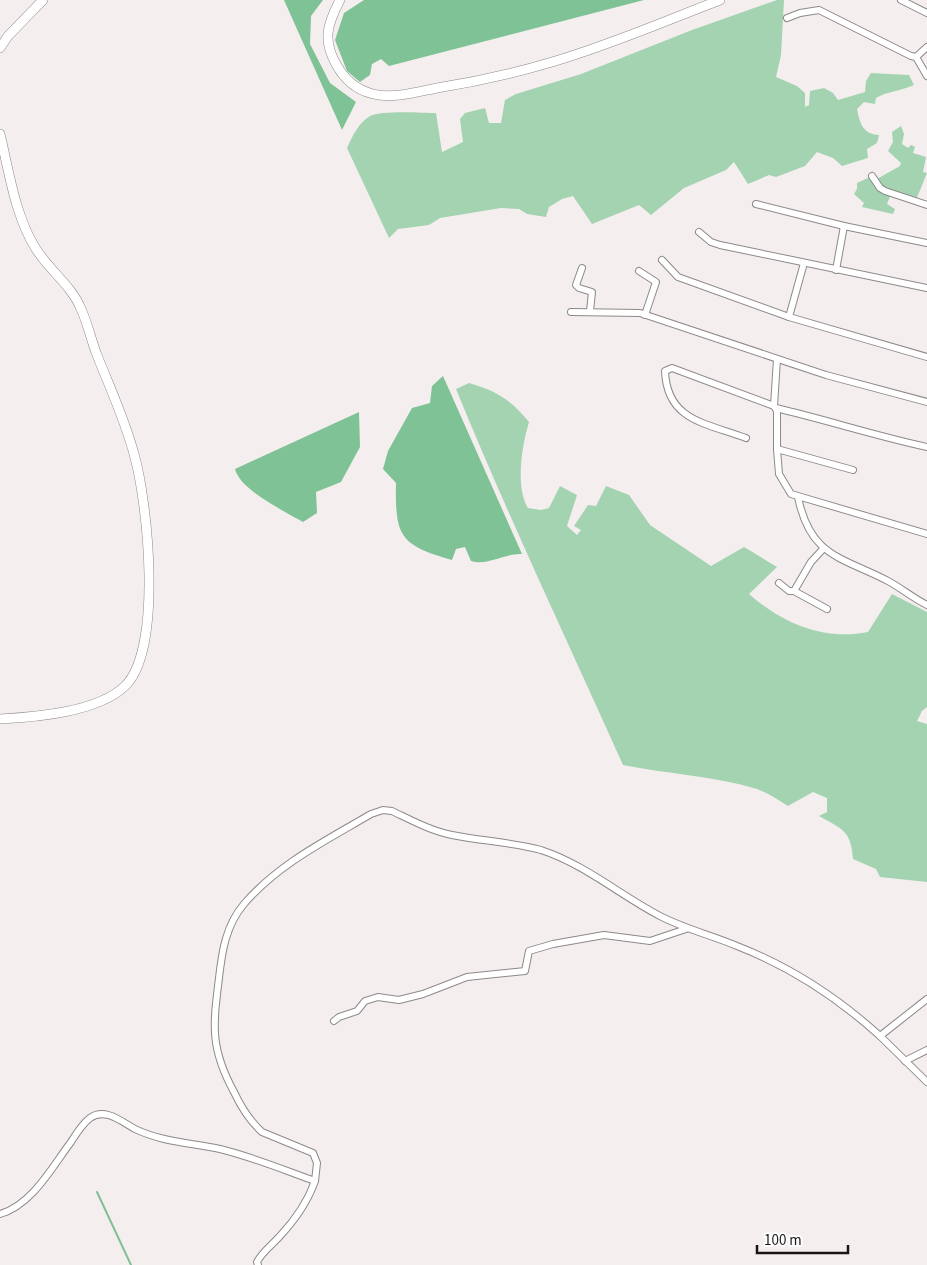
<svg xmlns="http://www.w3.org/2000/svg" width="927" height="1265" viewBox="0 0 927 1265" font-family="'Source Sans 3',sans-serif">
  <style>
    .green { fill: #a3d3b1 }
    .forest { fill: #7fc295 }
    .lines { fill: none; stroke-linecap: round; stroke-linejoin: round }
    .stream { stroke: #7ec194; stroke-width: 2 }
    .street-casing { stroke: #8d8988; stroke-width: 8 }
    .secondary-casing { stroke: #8d8988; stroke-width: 10 }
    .street { stroke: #fff; stroke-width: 6 }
    .secondary { stroke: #fff; stroke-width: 9 }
  </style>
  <rect width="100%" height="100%" fill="#f4efee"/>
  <g class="green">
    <path d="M777 0H784L781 55 776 77 797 86 805 93V107L809 105 810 91 824 88 833 93 838 100 865 92 866 81 871 73 909 75 914 85C901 91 888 91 876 98L875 104 864 102 857 109C860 124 863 134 879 135L877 143 867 149 868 158 842 166 833 158 817 152 805 166 776 177 769 175 748 184 734 162 726 170 684 188 651 215 639 205 592 224 573 196 562 199 549 207 546 217 527 214 519 209 501 208 440 218 429 225 398 229 389 238 347 148C352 137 359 122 370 116 382 110 422 113 436 113L442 152 463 142 460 119 465 113 485 108 489 123H501L505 100 516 94 581 74 692 30Z"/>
    <path d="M901 126 904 134 902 144 908 148 911 145 915 147 913 153 926 157 923 172 927 173 916 200 885 191 875 180 900 166 901 163 888 151 893 142 892 132Z"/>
    <path d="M870 177 891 194 887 204 895 209 893 214 862 207 864 203 854 194 857 189V183Z"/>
    <path d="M469 383C497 391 511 400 529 422 522 445 515 487 528 508L541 510 549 508 560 486 577 495 567 526 577 535 581 530 574 526 588 505 596 506 606 486 629 495 650 525 711 566 744 547 777 567 749 594C782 623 824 641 868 632L892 594 927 612V707L922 711 917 721 927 724V882L880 877 876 869 853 859C851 830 842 829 819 816L827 812V798L813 792 788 806C778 800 768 793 757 789 714 776 667 774 623 765 567 640 508 516 456 389Z"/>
  </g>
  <g class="forest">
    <path d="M284 0H323L311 16 310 44 330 83 356 102 342 130Z"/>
    <path d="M364 0H644L389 66 381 59 372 64 370 75 360 82 347 71 335 40 344 13Z"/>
    <path d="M443 376 522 554C505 553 488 566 471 561L465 547 456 549 452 560C400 545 395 537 396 483L383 469 388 451 412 408 430 403 432 386Z"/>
    <path d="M359 412 360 447 341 482 316 492 317 513 303 522C284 511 240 490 235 469Z"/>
  </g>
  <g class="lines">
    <path class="stream" d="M97 1192 131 1265"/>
    <g class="street-casing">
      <g id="street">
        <path d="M901 0 927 13"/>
        <path d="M787 18 800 13 819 10 911 56 916 57 927 47"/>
        <path d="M916 57 927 76"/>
        <path d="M872 176 880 188 885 191 927 205"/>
        <path d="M756 204 844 226 927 243"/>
        <path d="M699 232 711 242 720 245 927 288"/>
        <path d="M662 260 678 277 789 317 927 357"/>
        <path d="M582 268 576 285 579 288 592 292 590 311"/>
        <path d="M836 270 844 226"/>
        <path d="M639 271 656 282 645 315"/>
        <path d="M571 312 640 313 826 375 927 402"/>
        <path d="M789 317 804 263"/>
        <path d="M774 406 777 359"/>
        <path d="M776 408C827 420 876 436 927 447"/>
        <path d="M746 438C706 423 667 421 665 371L672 368 774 406 777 411V449"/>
        <path d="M853 470 777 449 779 474 791 494 927 534"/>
        <path d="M798 497C810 557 842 557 888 581 901 588 913 598 927 605"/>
        <path d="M823 549 811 562 794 591 827 609"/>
        <path d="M779 583 789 591H794"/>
        <path d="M334 1021 339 1017 357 1011 365 1001 378 997 399 1000 423 994 467 977 525 971 529 951 553 944 604 935 650 941 686 929"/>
        <path d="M880 1036 927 1082"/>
        <path d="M905 1061 927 1050"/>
        <path d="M0 1214C32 1205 52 1167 71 1142 76 1134 82 1124 90 1118 105 1107 122 1122 135 1129 162 1142 192 1143 220 1149 253 1157 284 1170 315 1181L317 1163 313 1153 262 1132C250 1121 241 1107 234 1092 210 1048 213 1026 219 978 222 951 226 925 244 904 278 864 327 840 371 814L383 810 392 811C411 820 431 831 452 835 481 841 512 842 541 850 584 864 620 895 660 916 685 929 711 935 737 946 791 967 837 997 880 1036L927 999"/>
        <path d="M258 1265 257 1262C262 1252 272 1245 280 1236 294 1221 308 1201 315 1181"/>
      </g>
    </g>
    <g class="secondary-casing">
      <g id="secondary">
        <path d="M340 0C328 23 322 39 336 64 344 79 357 90 373 94 394 99 417 92 437 88 475 82 515 73 552 62 610 45 665 21 720 0"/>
        <path d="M0 48 8 36 43 0"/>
        <path d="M0 134C9 171 15 216 36 249 49 270 72 286 81 309 88 324 91 340 97 355 110 388 125 420 134 454 148 503 163 649 125 686 98 712 37 717 0 719"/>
      </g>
    </g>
    <use href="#street" class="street"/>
    <use href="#secondary" class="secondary"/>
  </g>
  <path d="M757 1245v8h91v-8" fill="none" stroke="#171515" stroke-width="2.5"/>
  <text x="764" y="1245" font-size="15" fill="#171515" stroke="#fefdfd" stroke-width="4" paint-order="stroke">100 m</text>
</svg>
